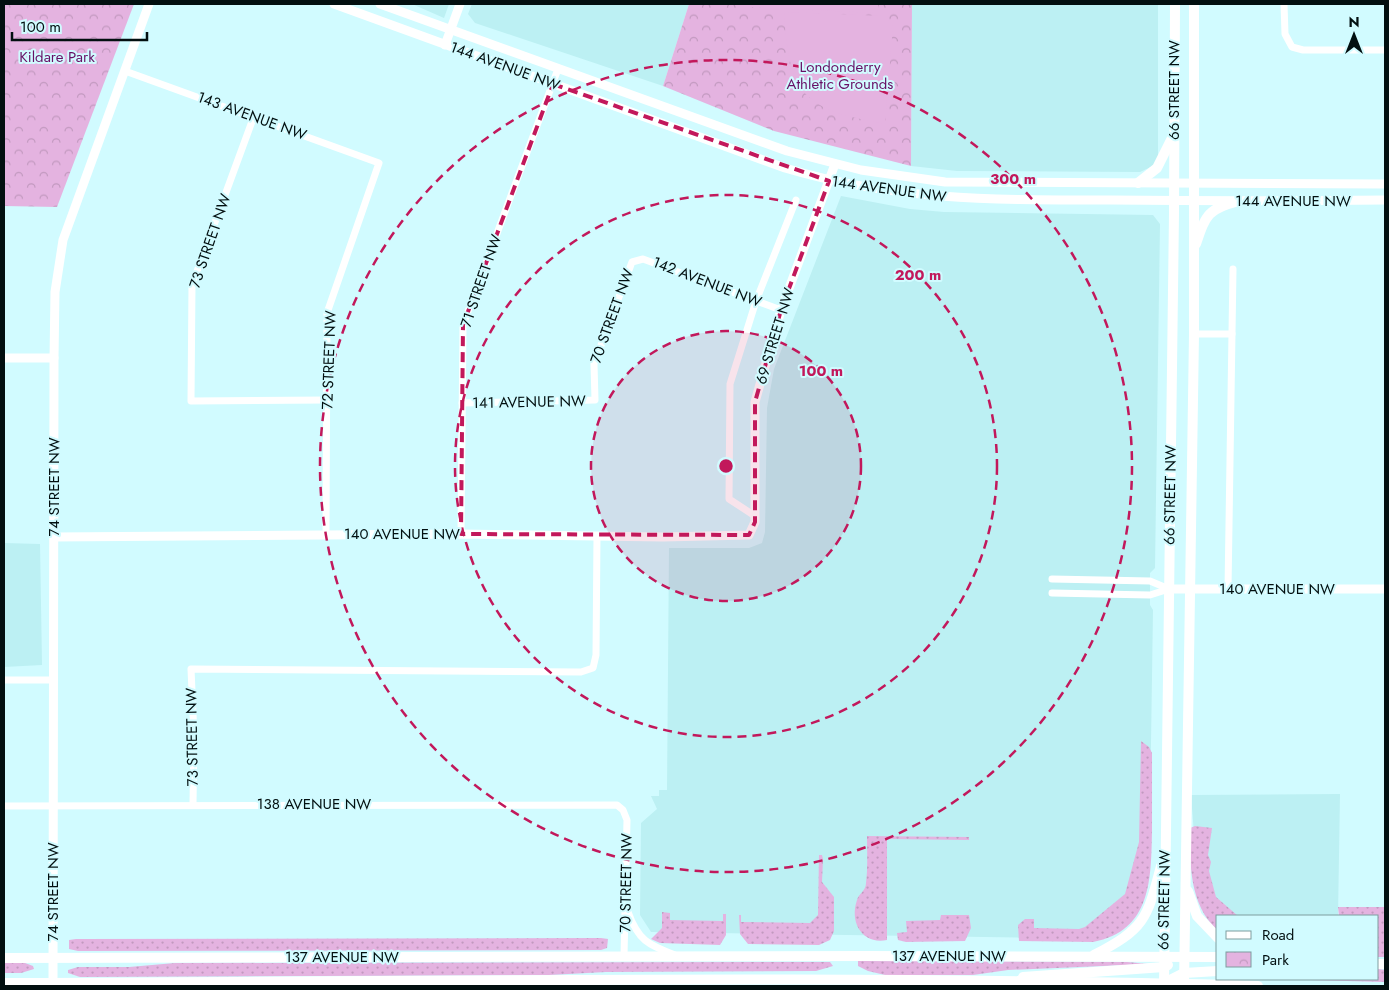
<svg xmlns="http://www.w3.org/2000/svg" width="1389" height="990" viewBox="0 0 1389 990" font-family="Jost,sans-serif">
  <style>
    .built { fill: #bcf0f3 }
    .grass { fill: url(#grass-dots) }
    .park { fill: url(#park-crowns) }
    .garden { fill: #e4b3e0 }
    .lines { fill: none; stroke-linecap: round; stroke-linejoin: round }
    .minor { stroke: #fff; stroke-width: 7 }
    .tertiary { stroke: #fff; stroke-width: 9 }
    .secondary { stroke: #fff; stroke-width: 10 }
    .marked { fill: none; stroke: #c2185b; stroke-width: 4; stroke-dasharray: 10 6; stroke-linejoin: round }
    .ring { fill: none; stroke: #c2185b; stroke-width: 2.5; stroke-dasharray: 9 6 }
    .labels { text-anchor: middle; stroke-width: 4; stroke-linejoin: round; paint-order: stroke }
    .park-label { font-size: 15px; fill: #670f65; stroke: #d1fbff }
    .street-label { font-size: 15px; fill: #020f10; stroke: #d1fbff }
    .centre { fill: #c2185b; stroke: #d1fbff; stroke-width: 2.5 }
    .ring-label { font-size: 15px; text-anchor: middle; font-weight: bold; fill: #c2185b; stroke: #d1fbff; stroke-width: 4; stroke-linejoin: round; paint-order: stroke }
  </style>
  <defs>
    <pattern id="grass-dots" width="8" height="8" patternUnits="userSpaceOnUse" patternTransform="scale(1.25)"><rect width="8" height="8" fill="#e4b3e0"/><path d="M2 2h.1M6 6h.1" fill="none" stroke="#c299bf" stroke-width="1.8" stroke-linecap="round"/></pattern>
    <pattern id="park-crowns" width="20" height="18" patternUnits="userSpaceOnUse" patternTransform="scale(1.25)"><rect width="20" height="18" fill="#e4b3e0"/><path d="M2 6a3 3 0 1 1 6 0M12 15a3 3 0 1 1 6 0" fill="none" stroke="#c299bf"/></pattern>
  </defs>
  <rect width="100%" height="100%" fill="#d1fbff"/>
  <g class="built">
    <path d="M412 4H449L444 18Z"/>
    <path d="M472 4H689L663 86 475 23 468 14Z"/>
    <path d="M912 4H1158V158L1153 166 1140 172 957 171 911 166Z"/>
    <path d="M841 196 910 209 944 212 1153 215 1160 224 1155 568 1150 573V605L1153 610 1149 878 1104 932 1046 938 651 932 640 915 641 823 657 809 651 796H659V790H667L669 548H749L762 543 765 532 767 408 774 369Z"/>
    <path d="M4 543 40 544 42 665 4 667Z"/>
    <path d="M1340 794 1338 916H1218L1197 873 1191 795Z"/>
  </g>
  <g class="grass">
    <path d="M1141 741 1149 747 1152 753C1152 778 1152 804 1152 830 1151 878 1152 931 1093 942L1019 941 1018 925 1025 919H1034V928L1079 929 1085 927 1125 894 1139 842Z"/>
    <path d="M1195 826 1212 828 1208 855 1211 862 1209 871 1216 897 1238 916H1218V931C1189 904 1190 865 1190 828Z"/>
    <path d="M867 836 969 837V840L887 839V940C863 945 849 923 857 900 859 893 866 891 866 883 868 868 867 851 867 836Z"/>
    <path d="M819 855H822L823 859 822 882 834 897V931L830 940 819 945 748 944 740 934 739 915H741V922L810 923 818 915Z"/>
    <path d="M1338 907H1385V957H1378V916H1339Z"/>
    <path d="M662 912 670 913V920L723 921V914H726V935L720 945 660 943 651 939 662 928Z"/>
    <path d="M941 915H969L971 928 965 941 906 942 898 940 897 933 907 932 906 921 940 920Z"/>
    <path d="M601 938 608 939 607 948 601 950 78 951 69 949V940L76 939Z"/>
    <path d="M858 961 1127 962 1149 964 1008 970 973 975H885L868 971 858 966Z"/>
    <path d="M818 962H830L833 966 816 971 606 972 549 975 80 977 68 973V970L78 967H129L175 963Z"/>
    <path d="M4 963H25L33 966 34 969 21 973H4Z"/>
    <path d="M1378 969 1385 970V982L1271 979H1378Z"/>
  </g>
  <g class="park">
    <path d="M4 4H134L57 207 4 206Z"/>
    <path d="M689 4H912L911 166 774 131 663 86Z"/>
  </g>
  <g class="garden">
    <path d="M744 4H878V13L744 7Z"/>
    <path d="M784 12 885 16 893 26 885 124C803 109 789 96 784 12Z"/>
  </g>
  <g class="lines">
    <g class="minor">
      <path d="M1284 4 1285 34 1292 47 1303 50H1385"/>
      <path d="M125 71 379 163 327 313 326 534"/>
      <path d="M254 116 192 285 191 401 327 400"/>
      <path d="M1194 334H1232"/>
      <path d="M462 403 595 400 594 364 632 262 643 259 781 310"/>
      <path d="M755 516 729 499 730 384 756 301 796 200"/>
      <path d="M461 534 463 325 558 69"/>
      <path d="M1052 579 1150 581 1169 589"/>
      <path d="M1228 589 1233 269"/>
      <path d="M1052 593 1150 595 1169 589"/>
      <path d="M4 680H53"/>
      <path d="M193 804 194 736 191 669 581 672 593 668 596 655 597 536"/>
      <path d="M4 806 617 805 623 810 627 820 624 956"/>
      <path d="M628 912C638 940 648 945 675 955"/>
    </g>
    <g class="tertiary">
      <path d="M334 4 785 168C896 201 995 200 1110 200 1202 201 1293 201 1385 200"/>
      <path d="M380 4 787 151 861 170 945 182 1385 184"/>
      <path d="M445 45 460 4"/>
      <path d="M4 358H54"/>
      <path d="M54 537 461 534 663 537 749 535 755 522V402L781 310 835 164"/>
      <path d="M1169 589H1385"/>
      <path d="M53 986 54 358 55 292 63 240 149 4"/>
    </g>
    <g class="secondary">
      <path d="M1138 183 1157 168 1172 138"/>
      <path d="M1196 244C1206 214 1208 209 1239 201"/>
      <path d="M1188 891 1197 916 1218 938"/>
      <path d="M1094 955C1144 929 1147 920 1161 866"/>
      <path d="M4 958 866 956 1218 957"/>
      <path d="M1378 964H1385"/>
      <path d="M1023 977 1164 967 1168 965"/>
      <path d="M4 983C422 982 840 974 1258 986"/>
      <path d="M1164 983 1184 973 1218 971"/>
      <path d="M1164 986 1174 213 1175 4"/>
      <path d="M1184 986 1194 334V4"/>
    </g>
  </g>
  <path class="marked" d="M553 84 829 181 781 310 755 402V522L749 535 461 534 463 325Z"/>
  <circle cx="726" cy="466" r="135" fill="#c2185b" fill-opacity=".12"/>
  <g class="ring">
    <circle cx="726" cy="466" r="135"/>
    <circle cx="726" cy="466" r="271"/>
    <circle cx="726" cy="466" r="406"/>
  </g>
  <g class="labels">
    <g class="park-label">
      <text x="57" y="62">Kildare Park</text>
      <text x="840" y="72">Londonderry<tspan x="840" dy="17">Athletic Grounds</tspan></text>
    </g>
    <g class="street-label">
      <text transform="translate(505 66) rotate(20)" y="5">144 AVENUE NW</text>
      <text transform="translate(1174 90) rotate(-90)" y="5">66 STREET NW</text>
      <text transform="translate(252 116) rotate(20)" y="5">143 AVENUE NW</text>
      <text transform="translate(889 189) rotate(8)" y="5">144 AVENUE NW</text>
      <text x="1293" y="206">144 AVENUE NW</text>
      <text transform="translate(210 241) rotate(-71)" y="5">73 STREET NW</text>
      <text transform="translate(481 281) rotate(-71)" y="5">71 STREET NW</text>
      <text transform="translate(707 282) rotate(21)" y="5">142 AVENUE NW</text>
      <text transform="translate(612 316) rotate(-70)" y="5">70 STREET NW</text>
      <text transform="translate(775 336) rotate(-73)" y="5">69 STREET NW</text>
      <text transform="translate(329 360) rotate(-88)" y="5">72 STREET NW</text>
      <text transform="translate(529 402) rotate(-1)" y="5">141 AVENUE NW</text>
      <text transform="translate(54 487) rotate(-90)" y="5">74 STREET NW</text>
      <text transform="translate(1170 495) rotate(-89)" y="5">66 STREET NW</text>
      <text x="402" y="539">140 AVENUE NW</text>
      <text x="1277" y="594">140 AVENUE NW</text>
      <text transform="translate(192 737) rotate(-91)" y="5">73 STREET NW</text>
      <text x="314" y="809">138 AVENUE NW</text>
      <text transform="translate(626 883) rotate(-89)" y="5">70 STREET NW</text>
      <text transform="translate(53 892) rotate(-90)" y="5">74 STREET NW</text>
      <text transform="translate(1164 900) rotate(-89)" y="5">66 STREET NW</text>
      <text x="949" y="961">137 AVENUE NW</text>
      <text x="342" y="962">137 AVENUE NW</text>
    </g>
  </g>
  <circle cx="726" cy="466" r="8" class="centre"/>
  <g class="ring-label">
    <text x="1013" y="184">300 m</text>
    <text x="918" y="280">200 m</text>
    <text x="821" y="376">100 m</text>
  </g>
  <rect width="1389" height="990" fill="none" stroke="#020f10" stroke-width="10"/>
  <rect x="1216" y="915" width="162" height="65" fill="#d1fbff" stroke="#7e9d9f"/>
  <rect x="1226" y="931" width="25" height="8" fill="#ffffff" stroke="#7e9d9f"/>
  <text x="1262" y="940" font-size="15" fill="#020f10">Road</text>
  <rect x="1226" y="952" width="25" height="15" fill="url(#park-crowns)" stroke="#7e9d9f"/>
  <text x="1262" y="965" font-size="15" fill="#020f10">Park</text>
  <g transform="translate(1354 35)" stroke="#d1fbff" stroke-width="4" paint-order="stroke">
  <path d="M0-4L9 19L0 12L-9 19Z" fill="#020f10"/>
  <text y="-8" font-size="14" font-weight="bold" text-anchor="middle" fill="#020f10">N</text>
  </g>
  <path d="M12 32v8h135v-8" fill="none" stroke="#020f10" stroke-width="2.5"/>
  <text x="20" y="32" font-size="15" fill="#020f10" stroke="#d1fbff" stroke-width="4" paint-order="stroke">100 m</text>
</svg>
